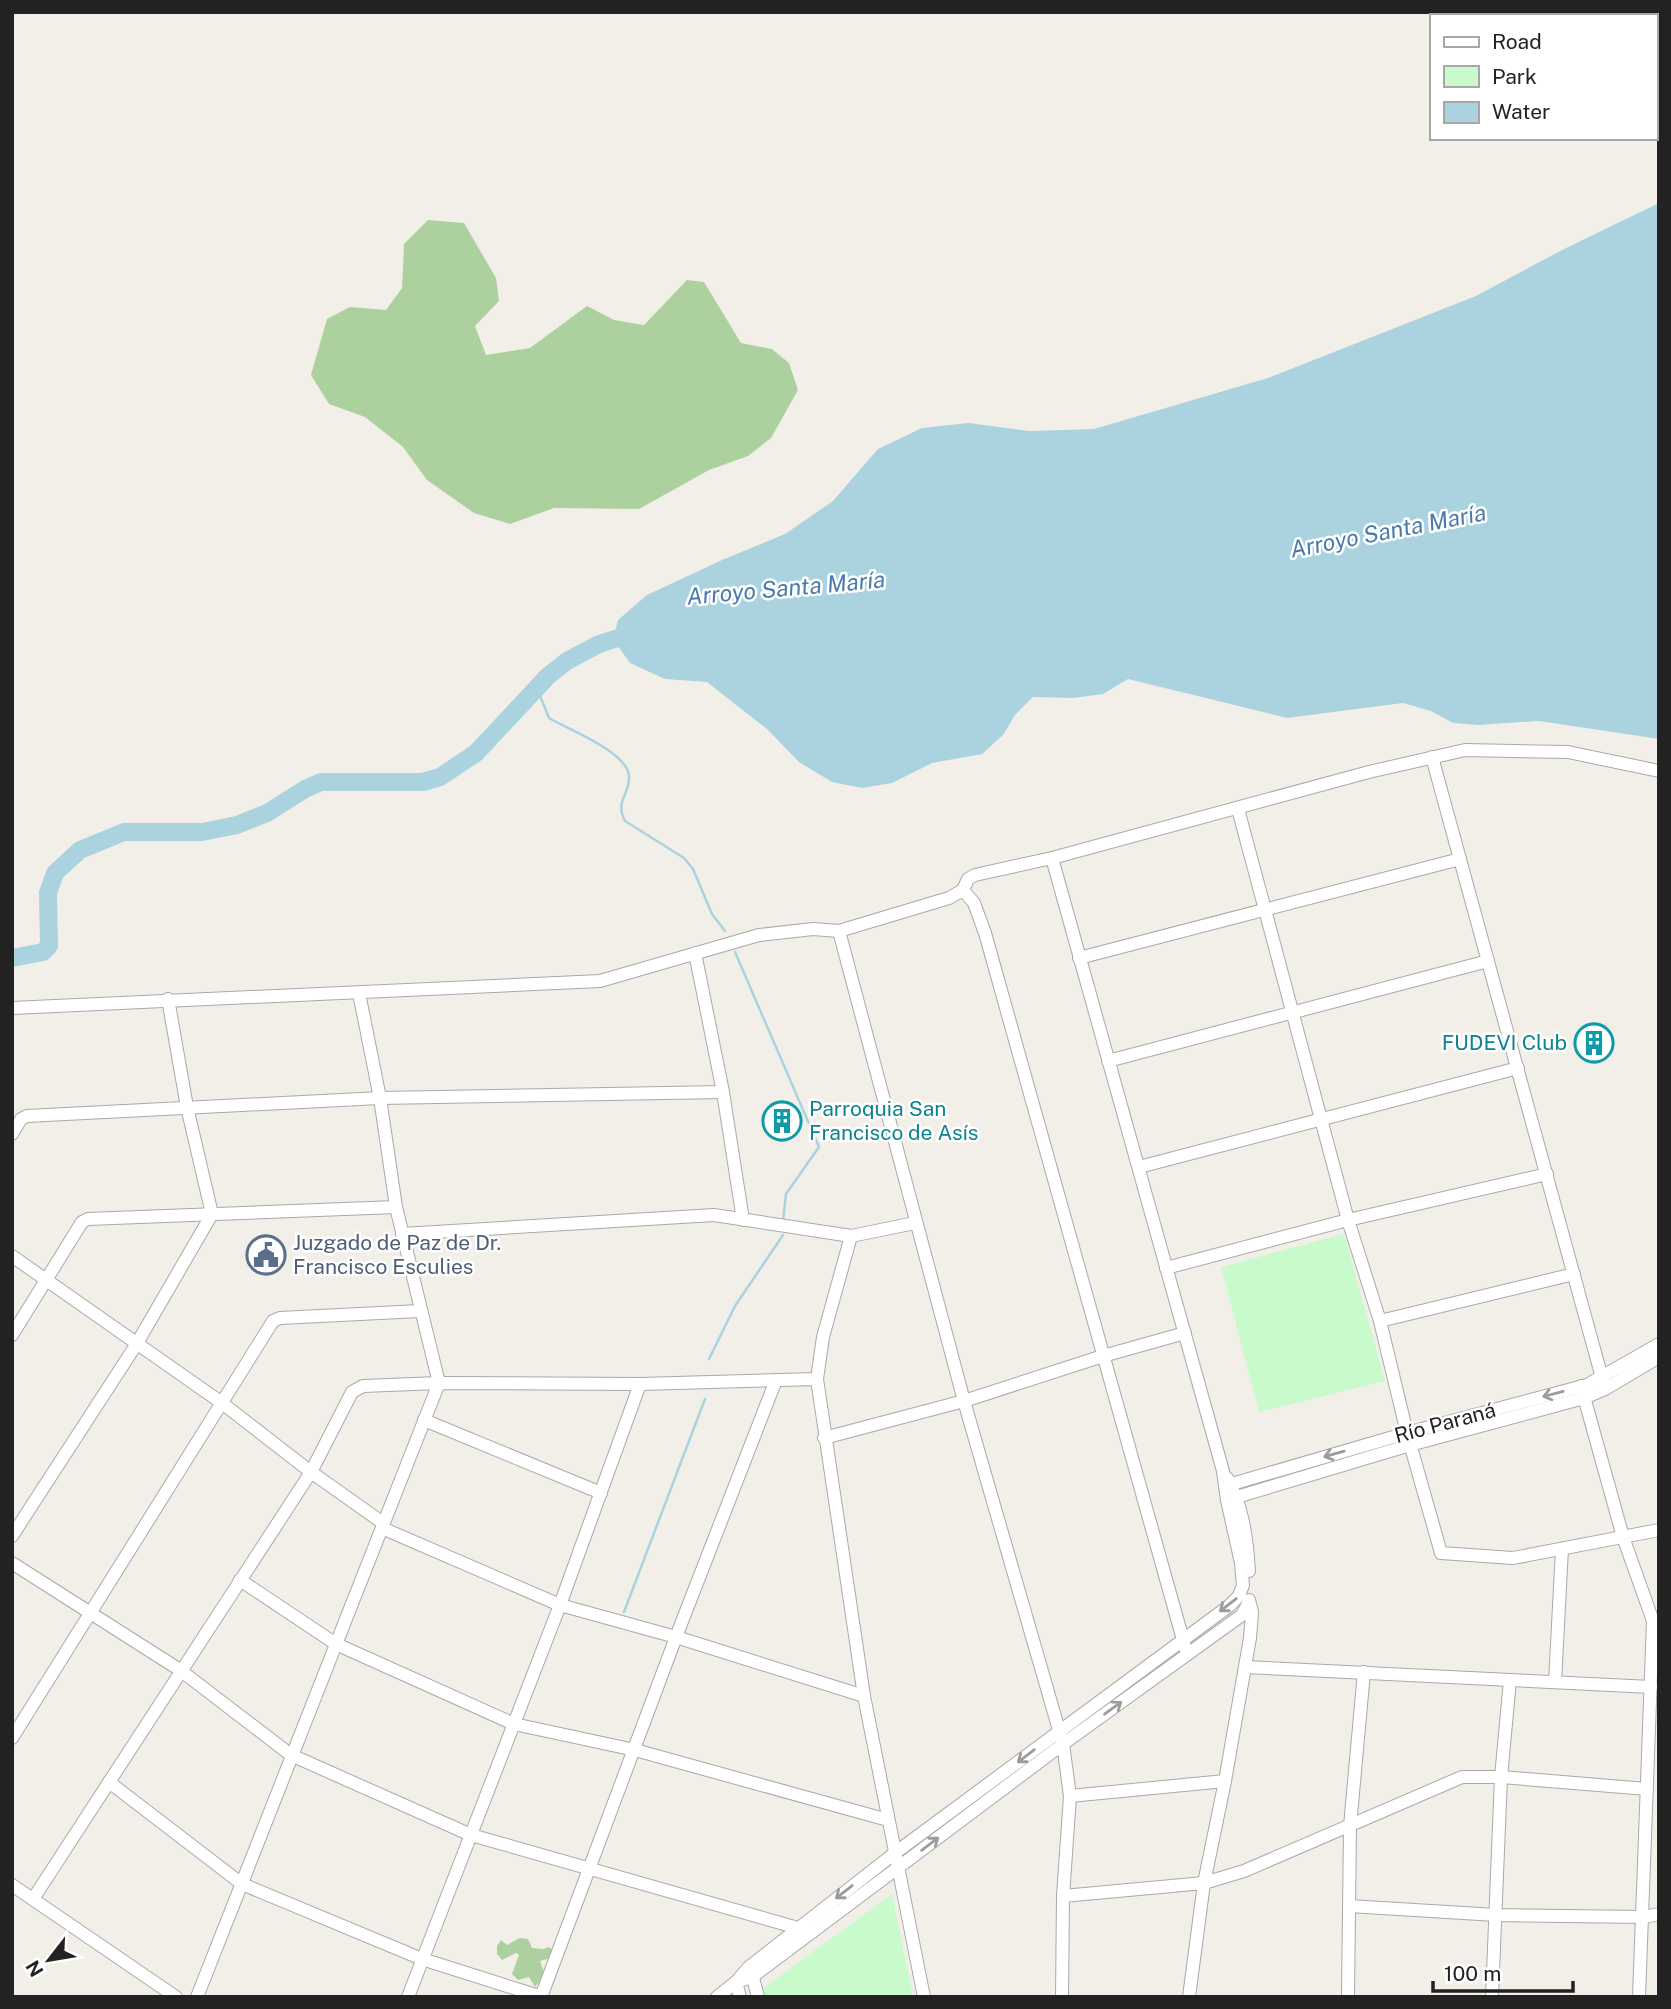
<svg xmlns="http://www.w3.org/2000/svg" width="1671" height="2009" viewBox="0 0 1671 2009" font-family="'Public Sans',sans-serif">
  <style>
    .forest { fill: #add19e }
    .park { fill: #c8facc }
    .water { fill: #aad3df }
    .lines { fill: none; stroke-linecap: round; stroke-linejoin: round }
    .stream { stroke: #aad3df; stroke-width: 2.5 }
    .river { stroke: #aad3df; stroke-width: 18 }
    .minor-casing { stroke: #a9a9a9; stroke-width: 14 }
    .minor { stroke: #fff; stroke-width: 12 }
    .oneway { stroke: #9c9c9c }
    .labels { text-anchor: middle; stroke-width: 5; stroke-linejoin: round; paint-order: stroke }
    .culture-label { font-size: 21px; fill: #0d838f; stroke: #fff; text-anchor: end }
    .service-label { font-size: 21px; fill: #4e5e75; stroke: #fff; text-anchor: start }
    .street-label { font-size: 21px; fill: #222; stroke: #fff }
    .water-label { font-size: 23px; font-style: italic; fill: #4a7aab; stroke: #fff }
  </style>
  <rect width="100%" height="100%" fill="#f2efe9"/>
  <g class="forest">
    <path d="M428 220 464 223 496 278 499 301 475 326 486 355 530 348 587 306 614 320 644 325 687 280 704 282 741 343 772 349 789 363 798 390 771 438 748 456 709 470 639 509 554 508 510 524 474 513 427 480 403 447 365 417 329 404 311 375 327 319 350 307 386 310 402 288 404 244Z"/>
    <path d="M520 1938 528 1939 532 1948 543 1949 549 1947 554 1951 551 1958 540 1961 545 1975 535 1987 529 1977 518 1980 512 1974 519 1955 516 1953 502 1960 497 1954V1946L501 1940 507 1945Z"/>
  </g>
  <g class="park">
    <path d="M1344 1234 1385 1381 1259 1412 1221 1267Z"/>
    <path d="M892 1894 913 1997H764L762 1989Z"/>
  </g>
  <path class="water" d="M1659 203V739L1539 721 1478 725 1453 723 1431 711 1403 703 1287 718 1128 679 1103 694 1073 698 1033 697 1015 715 1003 735 982 754 932 763 892 783 862 788 832 782 799 762 767 729 707 682 665 679 630 663 613 639 618 620 647 595 722 560 785 534 833 501 878 449 922 428 969 423 1029 431 1094 429 1268 378 1476 296 1562 250Z"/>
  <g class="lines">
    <g class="stream">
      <path d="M537 688 549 718C567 729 632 753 629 779 628 797 615 801 625 821L684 858 693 869 712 914 725 931"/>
      <path d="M735 952 819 1147 786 1194 783 1221"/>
      <path d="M709 1359 735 1306 783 1235"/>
      <path d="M624 1612 705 1399"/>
    </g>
    <path class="river" d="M12 958 43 952 49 946 48 893 55 873 80 850 124 832H202L237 825 267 813 305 789 321 782H423L440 777 476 753 548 676 567 661 599 644 637 632"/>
    <g class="minor-casing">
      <g id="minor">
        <path d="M1432 757 1605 1389"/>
        <path d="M1238 809 1348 1220 1380 1321 1407 1433 1441 1553 1513 1558 1659 1530"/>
        <path d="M963 890 974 903 985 933 1187 1654"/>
        <path d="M839 931 964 1401 1063 1744 1070 1796 1063 1896 1062 1997"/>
        <path d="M695 953 723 1092 743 1220"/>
        <path d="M1079 958 1460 859"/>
        <path d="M12 1008 600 981 759 935 813 929 839 931 949 898 963 890 968 879 975 875 1052 858 1369 772 1465 750 1568 752 1659 771"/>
        <path d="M1108 1061 1488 961"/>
        <path d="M12 1134 21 1119 27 1116 380 1098 723 1092"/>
        <path d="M1139 1167 1518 1068"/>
        <path d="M402 1234 714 1215 851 1236 915 1223"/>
        <path d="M851 1236 823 1337 817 1379 864 1696 924 1997"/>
        <path d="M12 1256 222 1403 311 1472 383 1523"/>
        <path d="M1166 1268 1348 1220 1547 1174"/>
        <path d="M1380 1321 1574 1274"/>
        <path d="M12 1335 82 1222 88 1219 396 1207"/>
        <path d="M1581 1386 1623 1537 1653 1621 1639 1997"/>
        <path d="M424 1420 601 1493"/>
        <path d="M824 1438 964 1401 1103 1356 1185 1333"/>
        <path d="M1227 1478C1243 1506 1247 1539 1249 1571"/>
        <path d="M1225 1486 1407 1433 1587 1385 1659 1344"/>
        <path d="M1230 1499 1410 1445 1584 1398 1605 1389 1659 1357"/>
        <path d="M382 1528 560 1605 676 1637 864 1696"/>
        <path d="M12 1536 136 1345 212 1214 187 1107 168 999"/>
        <path d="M12 1563 180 1670 291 1755 471 1835 812 1932"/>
        <path d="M240 1580 336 1644 514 1724 635 1750 888 1820"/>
        <path d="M1245 1667 1651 1687"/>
        <path d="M1555 1682 1562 1549"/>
        <path d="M12 1738 273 1321 280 1318 420 1311"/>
        <path d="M109 1782 242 1884 422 1959 542 1997"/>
        <path d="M1070 1796 1225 1781"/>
        <path d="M12 1885 176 1997"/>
        <path d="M1063 1896 1204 1883 1244 1871 1462 1777H1501L1647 1789"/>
        <path d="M33 1899 311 1472 352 1392 363 1386 439 1383 640 1384 817 1379"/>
        <path d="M1349 1906 1496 1915 1644 1917 1659 1914"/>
        <path d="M751 1970 758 1997"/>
        <path d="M736 1982 752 1977 1063 1744 1242 1615 1249 1602"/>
        <path d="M736 1982 740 1997"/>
        <path d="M197 1997 439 1383 396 1207 380 1098 359 993"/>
        <path d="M408 1997 560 1605 640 1384"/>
        <path d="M541 1997 676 1637 776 1380"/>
        <path d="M717 1997 736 1982 749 1967 895 1853 1229 1606 1239 1596 1243 1585 1241 1563 1227 1500 1223 1471 1052 858"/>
        <path d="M1189 1997 1204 1883 1225 1781 1250 1638 1252 1612 1249 1600"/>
        <path d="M1348 1997 1350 1826 1364 1672"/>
        <path d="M1492 1997 1501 1777 1510 1680"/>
      </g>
    </g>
    <use href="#minor" class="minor"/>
  </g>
  <defs><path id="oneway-shaft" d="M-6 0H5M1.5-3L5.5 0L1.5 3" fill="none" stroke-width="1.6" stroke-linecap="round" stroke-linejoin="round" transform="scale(1.75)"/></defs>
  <g class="oneway">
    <use href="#oneway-shaft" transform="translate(1553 1394) rotate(165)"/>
    <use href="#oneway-shaft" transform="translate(1334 1454) rotate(164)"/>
    <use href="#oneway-shaft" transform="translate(1228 1605) rotate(142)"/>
    <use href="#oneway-shaft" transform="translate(1113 1708) rotate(-36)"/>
    <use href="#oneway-shaft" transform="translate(1026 1756) rotate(143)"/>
    <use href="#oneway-shaft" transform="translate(930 1844) rotate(-37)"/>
    <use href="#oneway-shaft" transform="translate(844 1892) rotate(142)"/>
  </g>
  <defs>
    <g id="building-ring" transform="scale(2.0125)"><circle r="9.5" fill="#fff" stroke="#0f9aa8" stroke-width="1.5"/><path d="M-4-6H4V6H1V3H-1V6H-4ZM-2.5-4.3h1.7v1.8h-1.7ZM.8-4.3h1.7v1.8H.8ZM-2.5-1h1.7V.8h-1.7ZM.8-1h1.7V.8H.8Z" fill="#0f9aa8"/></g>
    <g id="civic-ring" transform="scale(2.0125)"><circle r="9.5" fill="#fff" stroke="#5c6f8a" stroke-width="1.5"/><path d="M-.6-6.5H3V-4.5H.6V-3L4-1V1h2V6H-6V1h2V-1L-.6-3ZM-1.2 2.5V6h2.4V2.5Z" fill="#5c6f8a"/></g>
  </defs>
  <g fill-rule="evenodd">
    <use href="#building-ring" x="1594" y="1043"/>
    <use href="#building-ring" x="782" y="1121"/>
    <use href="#civic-ring" x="266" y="1255"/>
  </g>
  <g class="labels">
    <g class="culture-label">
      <text x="1567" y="1050">FUDEVI Club</text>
      <text x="809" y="1116" text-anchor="start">Parroquia San<tspan x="809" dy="24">Francisco de Asís</tspan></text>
    </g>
    <g class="service-label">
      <text x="293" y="1250">Juzgado de Paz de Dr.<tspan x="293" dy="24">Francisco Esculies</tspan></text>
    </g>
    <g class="street-label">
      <text transform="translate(1445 1423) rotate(-15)" y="7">Río Paraná</text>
    </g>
    <g class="water-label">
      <text transform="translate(1388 531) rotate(-11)" y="8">Arroyo Santa María</text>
      <text transform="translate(786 588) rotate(-5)" y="8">Arroyo Santa María</text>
    </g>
  </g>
  <rect width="1671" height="2009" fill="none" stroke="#222222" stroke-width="28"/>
  <rect x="1430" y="14" width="228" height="126" fill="#ffffff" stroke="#a7a7a7" stroke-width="2"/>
  <rect x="1444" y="37" width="35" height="10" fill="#ffffff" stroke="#a7a7a7" stroke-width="2"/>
  <text x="1492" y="49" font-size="21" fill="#222222">Road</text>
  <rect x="1444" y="66" width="35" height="21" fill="#c8facc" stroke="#a7a7a7" stroke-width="2"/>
  <text x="1492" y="84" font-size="21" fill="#222222">Park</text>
  <rect x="1444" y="102" width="35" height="21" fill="#aad3df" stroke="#a7a7a7" stroke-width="2"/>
  <text x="1492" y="119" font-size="21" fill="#222222">Water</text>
  <g transform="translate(49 1960) rotate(239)" stroke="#ffffff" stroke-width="5" paint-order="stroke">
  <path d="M0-5L12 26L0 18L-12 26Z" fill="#222222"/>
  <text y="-10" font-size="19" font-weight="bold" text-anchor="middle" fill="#222222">N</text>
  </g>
  <path d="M1433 1981v10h140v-10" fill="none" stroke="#222222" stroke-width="3.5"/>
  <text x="1444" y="1981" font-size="21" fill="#222222" stroke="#ffffff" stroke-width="5" paint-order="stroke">100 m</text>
</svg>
